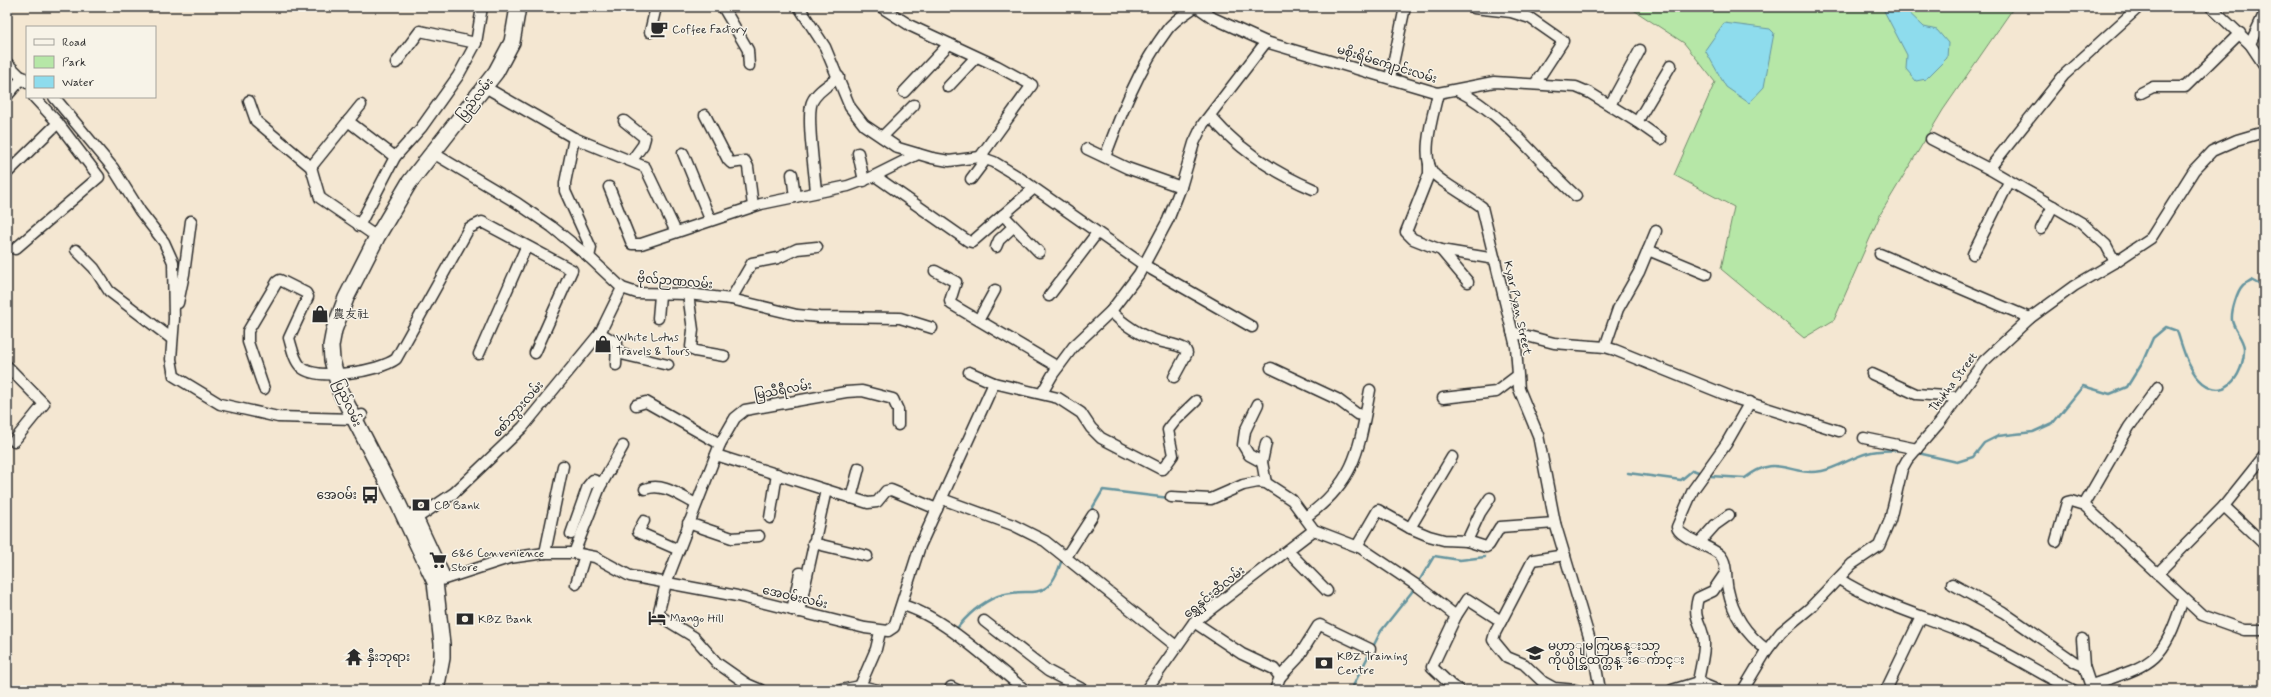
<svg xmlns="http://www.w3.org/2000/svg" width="2271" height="697" viewBox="0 0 2271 697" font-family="Mynerve,'LXGW WenKai TC','Noto Sans Myanmar',sans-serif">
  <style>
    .green { fill: #b6e7a7; stroke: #708969 }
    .water { fill: #8edced; stroke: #66959f }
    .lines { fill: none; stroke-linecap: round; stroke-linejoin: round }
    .stream { stroke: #66959f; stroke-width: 2.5 }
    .minor-casing { stroke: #2b2b2b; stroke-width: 13 }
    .highway-casing { stroke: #2b2b2b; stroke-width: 18 }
    .minor { stroke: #f7f3e8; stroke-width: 10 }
    .highway { stroke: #f7f3e8; stroke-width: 15 }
    .labels { text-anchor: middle; stroke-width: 3; stroke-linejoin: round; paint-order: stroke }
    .poi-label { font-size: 12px; fill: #2b2b2b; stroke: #f7f3e8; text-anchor: start }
    .street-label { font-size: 12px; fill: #2b2b2b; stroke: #f7f3e8 }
  </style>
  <rect width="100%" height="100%" fill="#f4e7d2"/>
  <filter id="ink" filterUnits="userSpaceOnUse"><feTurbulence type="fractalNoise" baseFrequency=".025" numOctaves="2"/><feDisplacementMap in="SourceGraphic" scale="8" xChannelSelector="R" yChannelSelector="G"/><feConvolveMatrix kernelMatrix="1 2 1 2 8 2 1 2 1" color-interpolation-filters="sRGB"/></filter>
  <g filter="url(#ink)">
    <path class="green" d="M1629 7H2014L1943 110 1881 213 1834 320 1804 338 1721 269 1734 207 1674 175 1715 82 1684 43Z"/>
    <g class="water">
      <path d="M1882 7H1903L1924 27 1937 30 1948 43 1947 58 1926 79 1916 81 1906 69 1907 55Z"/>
      <path d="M1724 23 1770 29 1774 33 1764 87 1749 103 1726 87 1705 50Z"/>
    </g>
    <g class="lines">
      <g class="stream">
        <path d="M1918 453 1957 462 1973 457 1984 443 1998 436 2033 432 2053 423 2083 386 2110 394 2127 387 2143 361 2153 338 2166 327 2177 331C2183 348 2188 371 2203 383 2228 402 2245 370 2244 348 2243 338 2233 329 2232 320 2231 311 2237 291 2243 285 2245 283 2249 282 2251 280L2264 287"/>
        <path d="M1628 473 1681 480 1693 470 1701 473"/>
        <path d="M1710 476 1745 478C1778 452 1788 477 1822 471 1838 468 1852 457 1868 453 1878 450 1891 451 1901 450"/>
        <path d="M1090 512 1103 490 1169 498"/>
        <path d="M1418 583 1434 556 1460 560 1485 557"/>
        <path d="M955 631C966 616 981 603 998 596 1031 584 1047 608 1062 559"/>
        <path d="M1351 690 1381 631 1415 588"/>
      </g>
      <g class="minor-casing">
        <g id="minor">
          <path d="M723 7 748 50 749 66"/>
          <path d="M799 7 825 47 850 107 864 125 898 148 932 158 949 161 980 157 994 162 1017 176 1144 265 1252 327"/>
          <path d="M881 7 911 26 997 66 1032 85 980 157"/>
          <path d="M1197 7 1213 18 1266 42 1438 93 1494 82 1576 87 1590 93 1637 122 1661 139"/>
          <path d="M2211 7 2250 44 2264 65"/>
          <path d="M1474 8 1511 12 1530 18 1563 41 1535 84"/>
          <path d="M650 32 656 7"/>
          <path d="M2250 44 2264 14"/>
          <path d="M7 63 27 83"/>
          <path d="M396 63 420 31 476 43"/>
          <path d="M1390 78 1405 7"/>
          <path d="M485 87 574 138 645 167 676 232"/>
          <path d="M948 87 976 57"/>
          <path d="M1457 90C1507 116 1535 159 1576 196"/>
          <path d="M904 92 949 44"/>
          <path d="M1438 93C1434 112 1419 157 1434 174 1444 184 1469 197 1482 207L1516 347 1519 389 1538 435 1555 523 1593 650 1600 690"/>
          <path d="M2141 93 2153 87H2185L2240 33"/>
          <path d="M7 96 23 77"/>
          <path d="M54 97 113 168 140 211 164 242 173 262 174 319 171 359 174 376 220 404 278 417 354 419 362 415"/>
          <path d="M249 101 256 121 311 167 320 198 377 237"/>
          <path d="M1610 105 1640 50"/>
          <path d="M705 115 728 160 731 163 745 161 748 167 753 206"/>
          <path d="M1210 116C1238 149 1273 172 1313 189"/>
          <path d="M348 121 395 157"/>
          <path d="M624 121 645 138 643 145 632 160"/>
          <path d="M1637 122 1671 65"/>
          <path d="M882 137 914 105"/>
          <path d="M574 138 565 183V191L591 248 589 257"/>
          <path d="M1931 139 1989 169"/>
          <path d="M1087 149 1127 168 1181 187"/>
          <path d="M433 153 517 203 552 227 589 257 622 288 637 293 688 294 731 299 797 315 819 317 900 318 932 328"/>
          <path d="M683 153 710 219"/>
          <path d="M858 153 864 181"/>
          <path d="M1105 157C1121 114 1139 67 1167 30 1174 20 1185 14 1195 7"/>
          <path d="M1429 164V174L1406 232 1413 239 1441 250 1468 282"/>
          <path d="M311 167 361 105"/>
          <path d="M7 173 58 123"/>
          <path d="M792 174 795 197"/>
          <path d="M875 176 968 241 972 242 1033 189"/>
          <path d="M971 179 986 159"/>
          <path d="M609 187 632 244H641L761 204 848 186 870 178 918 154"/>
          <path d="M816 192C815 174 806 116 812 102 817 91 830 84 839 77"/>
          <path d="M1003 215 1039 252"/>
          <path d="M359 226 395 157 421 128 458 76 476 43 482 7"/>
          <path d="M2041 229 2053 206"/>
          <path d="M996 247 999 240 1013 227"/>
          <path d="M15 249 99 177 58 123 34 97"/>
          <path d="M76 250 94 268 109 291 172 339"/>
          <path d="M1441 250 1495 259"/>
          <path d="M1648 250 1706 274"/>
          <path d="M1880 254 2030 318"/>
          <path d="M1973 254 2009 182"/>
          <path d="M2115 262 2106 245 2082 223 1989 169 2064 75 2139 7"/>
          <path d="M935 271 956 282 950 301 951 304 1058 367"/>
          <path d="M688 294 693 330 691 347 695 351 724 356"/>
          <path d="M1049 296 1097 233"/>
          <path d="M731 299 752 263 778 258 797 249 817 247"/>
          <path d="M178 303 184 274 191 221"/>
          <path d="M1111 311C1121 323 1143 337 1158 341 1169 344 1174 343 1185 349L1187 353 1174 377"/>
          <path d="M658 318 660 295"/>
          <path d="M979 319 995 290"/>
          <path d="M1512 332 1554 343 1605 347 1615 350 1734 398 1839 431"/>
          <path d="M600 333 617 343 616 365"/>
          <path d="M1605 347 1618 309 1639 272 1656 231"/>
          <path d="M617 353 668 365"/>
          <path d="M479 354 526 247"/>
          <path d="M7 366 44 404 14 441"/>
          <path d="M1271 368 1337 399 1357 414 1365 415"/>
          <path d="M969 372 994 383 1058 398 1081 413 1091 428 1101 438 1161 469H1163L1173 455 1168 430 1175 421 1196 401"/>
          <path d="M1872 374 1916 394 1958 397"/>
          <path d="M2158 387 2129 427 2084 505 2202 615 2244 630H2264"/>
          <path d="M264 389 248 342V331L277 282 280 280 306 293 308 297 289 338C292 348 294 360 301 367 317 382 380 371 396 359L469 228 482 222 572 270 535 353"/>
          <path d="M1042 393 1053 374 1073 347 1111 311 1139 274 1168 220 1181 187 1194 143 1203 124 1266 42"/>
          <path d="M1443 398 1496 392 1517 376"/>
          <path d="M1750 402 1726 444 1693 490 1677 527C1679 538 1711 546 1720 555 1728 563 1725 579 1728 590 1733 615 1747 635 1767 650"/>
          <path d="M1258 404 1245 431 1243 445 1249 455 1262 462"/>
          <path d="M636 405 646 402 720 444"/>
          <path d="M1864 438 1917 449"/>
          <path d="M716 455 826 490"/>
          <path d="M1266 483 1262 462 1266 443"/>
          <path d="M645 489C663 482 680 496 696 504"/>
          <path d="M1171 497 1211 499 1243 485 1258 482 1266 483 1292 500 1314 530 1361 548 1419 587 1456 616 1432 667 1452 686 1459 690"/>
          <path d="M851 498 859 468"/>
          <path d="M942 499 1013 525 1045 541 1176 646"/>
          <path d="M2224 506 2264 544"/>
          <path d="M1306 517C1357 480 1359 448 1370 390"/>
          <path d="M770 518 777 474"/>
          <path d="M644 521 638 532 679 550"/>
          <path d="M411 522 454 493 523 427 600 333 622 288"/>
          <path d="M688 523 732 538 759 536"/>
          <path d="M1410 528 1452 457"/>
          <path d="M571 534 588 486 593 480 602 483"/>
          <path d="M1467 541 1480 513 1490 498"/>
          <path d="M2056 541 2067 502 2071 501 2084 505"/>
          <path d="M813 543 867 556"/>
          <path d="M1699 543 1715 525 1729 515"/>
          <path d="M1357 546 1378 510 1410 528 1429 536 1444 540 1467 541 1486 547 1489 545 1500 527 1555 523"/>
          <path d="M1288 551 1327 591"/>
          <path d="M545 553 563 466"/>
          <path d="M574 553 600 487 623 446"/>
          <path d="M1565 555 1533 560 1495 633 1493 640 1507 657 1524 664 1543 682 1554 688 1576 690"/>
          <path d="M1066 557 1093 515"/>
          <path d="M2157 574 2224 506 2264 456"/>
          <path d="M1839 579C1878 604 1925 616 1967 634 2004 650 2037 672 2073 690"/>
          <path d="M435 582 509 558 545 553H574L595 557 630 576 737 596 865 628 888 631 894 627 920 546 994 383"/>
          <path d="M576 584 585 555"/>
          <path d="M1952 584 2003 612 2075 662 2084 666 2092 690"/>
          <path d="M902 605C943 616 991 663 1025 690"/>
          <path d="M792 610 800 573"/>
          <path d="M799 612 826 490 868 503 877 502 886 491 891 490 937 509"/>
          <path d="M1456 616 1467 599 1501 621"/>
          <path d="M984 621 1048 671 1084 690"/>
          <path d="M1194 622 1242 654 1274 669 1280 677 1275 690"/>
          <path d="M2082 639 2084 666"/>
          <path d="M1280 677 1298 658 1318 626 1320 625 1370 649"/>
          <path d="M1698 682C1700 669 1705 653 1704 641 1702 622 1692 620 1698 598L1713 591 1726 572"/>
          <path d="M747 684 761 690"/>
          <path d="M2091 685C2153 664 2162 665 2183 600"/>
          <path d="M860 686 876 649 880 632"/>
          <path d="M750 690 747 684 717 663 694 637 658 615 666 583 720 444 735 418 745 410 846 392 862 391 893 399 898 410V425"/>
          <path d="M841 690 860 686 878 690"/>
          <path d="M950 690 951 687 957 690"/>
          <path d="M1146 690 1194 622 1314 530"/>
          <path d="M1672 690 1698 682 1717 690"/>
          <path d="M1743 690 1767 650 1781 632 1810 608 1852 564 1879 546 1890 520 1902 469 1907 460 1940 422 1984 361 2030 318 2074 286 2115 262 2151 238 2194 170 2212 151 2237 140 2264 132"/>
          <path d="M1886 690 1921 617"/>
        </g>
      </g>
      <g class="highway-casing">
        <g id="highway">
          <path d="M414 516 441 574"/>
          <path d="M436 690 442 658V644L435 582 397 501 340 391 332 360 331 346 334 330 346 298 377 237 409 183 496 72 512 42 518 7"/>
        </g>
      </g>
      <use href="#minor" class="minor"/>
      <use href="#highway" class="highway"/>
    </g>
  </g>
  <defs>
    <g id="cafe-bare" transform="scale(1.38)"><path d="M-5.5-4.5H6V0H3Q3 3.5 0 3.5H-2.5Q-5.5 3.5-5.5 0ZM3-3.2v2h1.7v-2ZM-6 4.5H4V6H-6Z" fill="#2b2b2b" stroke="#f7f3e8" stroke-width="2.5" paint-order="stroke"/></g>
    <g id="shop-bare" transform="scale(1.38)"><path d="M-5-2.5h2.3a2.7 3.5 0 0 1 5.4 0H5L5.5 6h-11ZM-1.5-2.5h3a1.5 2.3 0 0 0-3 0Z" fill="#2b2b2b" stroke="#f7f3e8" stroke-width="2.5" paint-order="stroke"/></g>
    <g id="bus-bare" transform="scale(1.38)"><path d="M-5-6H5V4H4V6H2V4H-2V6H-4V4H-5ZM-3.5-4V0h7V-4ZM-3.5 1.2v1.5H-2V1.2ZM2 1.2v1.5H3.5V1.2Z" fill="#2b2b2b" stroke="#f7f3e8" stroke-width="2.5" paint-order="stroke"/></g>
    <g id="bank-bare" transform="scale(1.38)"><path d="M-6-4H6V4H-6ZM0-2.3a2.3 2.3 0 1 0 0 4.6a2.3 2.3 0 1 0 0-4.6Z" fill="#2b2b2b" stroke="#f7f3e8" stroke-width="2.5" paint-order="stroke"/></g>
    <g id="supermarket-bare" transform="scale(1.38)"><path d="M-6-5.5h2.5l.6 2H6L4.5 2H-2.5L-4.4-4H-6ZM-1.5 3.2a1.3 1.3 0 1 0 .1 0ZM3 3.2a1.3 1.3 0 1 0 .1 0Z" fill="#2b2b2b" stroke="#f7f3e8" stroke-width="2.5" paint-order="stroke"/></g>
    <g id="hotel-bare" transform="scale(1.38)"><path d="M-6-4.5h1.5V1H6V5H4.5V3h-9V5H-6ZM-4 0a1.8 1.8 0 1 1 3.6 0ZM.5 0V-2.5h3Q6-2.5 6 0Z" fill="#2b2b2b" stroke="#f7f3e8" stroke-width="2.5" paint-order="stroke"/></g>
    <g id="school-bare" transform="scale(1.38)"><path d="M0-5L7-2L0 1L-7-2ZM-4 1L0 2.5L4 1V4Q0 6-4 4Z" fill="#2b2b2b" stroke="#f7f3e8" stroke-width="2.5" paint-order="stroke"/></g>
    <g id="temple-bare" transform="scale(1.38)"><path d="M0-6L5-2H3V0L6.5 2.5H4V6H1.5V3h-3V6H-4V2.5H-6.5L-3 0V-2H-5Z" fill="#2b2b2b" stroke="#f7f3e8" stroke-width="2.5" paint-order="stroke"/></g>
  </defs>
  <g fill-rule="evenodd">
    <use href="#cafe-bare" x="659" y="29"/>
    <use href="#shop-bare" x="320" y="314"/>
    <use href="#shop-bare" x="603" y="344"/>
    <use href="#bus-bare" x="370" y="495"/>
    <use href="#bank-bare" x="421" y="505"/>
    <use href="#supermarket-bare" x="438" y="560"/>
    <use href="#hotel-bare" x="657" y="618"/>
    <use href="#bank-bare" x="465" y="619"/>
    <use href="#school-bare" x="1535" y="653"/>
    <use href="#temple-bare" x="354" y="657"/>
    <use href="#bank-bare" x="1324" y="663"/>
  </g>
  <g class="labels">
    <g class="poi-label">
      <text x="672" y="33">Coffee Factory</text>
      <text x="333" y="318">農友社</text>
      <text x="616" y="341">White Lotus<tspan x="616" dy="14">Travels &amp; Tours</tspan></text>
      <text x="357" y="499" text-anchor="end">အေဝမ်း</text>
      <text x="434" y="509">CB Bank</text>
      <text x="451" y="557">G&amp;G Convenience<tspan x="451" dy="14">Store</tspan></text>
      <text x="670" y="622">Mango Hill</text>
      <text x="478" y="623">KBZ Bank</text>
      <text x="1548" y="650">မဟာျမကြၽန္းသာ<tspan x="1548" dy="14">ကိုယ္ပိုင္အထက္တန္းေက်ာင္း</tspan></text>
      <text x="1337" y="660">KBZ Training<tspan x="1337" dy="14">Centre</tspan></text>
      <text x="367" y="661">နှီးဘုရား</text>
    </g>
    <g class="street-label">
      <text transform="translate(1387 64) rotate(17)" y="4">မစိုးရိမ်ကျောင်းလမ်း</text>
      <text transform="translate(475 99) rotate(-52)" y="4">ပြည်လမ်း</text>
      <text transform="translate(675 281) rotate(5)" y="4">ဗိုလ်ဉာဏလမ်း</text>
      <text transform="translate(1518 308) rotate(78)" y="4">Kyar Pyan Street</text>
      <text transform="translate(1953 382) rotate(-53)" y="4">Thukha Street</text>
      <text transform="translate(783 390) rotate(-10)" y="4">မြသီရီလမ်း</text>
      <text transform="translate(348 403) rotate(66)" y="4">ပြည်လမ်း</text>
      <text transform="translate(518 409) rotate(-49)" y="4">စော်ဘွားလမ်း</text>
      <text transform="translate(1214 592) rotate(-39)" y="4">ရွှေနှင်းဆီလမ်း</text>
      <text transform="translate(795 597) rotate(13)" y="4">အေဝမ်းလမ်း</text>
    </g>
  </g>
  <rect width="2271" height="697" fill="none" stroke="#f7f3e8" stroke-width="24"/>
  <rect x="12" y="12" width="2247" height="673" fill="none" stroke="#2b2b2b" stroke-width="1.5" filter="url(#ink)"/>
  <rect x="26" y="26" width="130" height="72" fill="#f7f3e8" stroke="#a5a39c"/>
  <rect x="34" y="39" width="20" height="6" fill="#f7f3e8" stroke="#a5a39c"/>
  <text x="62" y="46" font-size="12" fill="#2b2b2b">Road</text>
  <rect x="34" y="56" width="20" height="12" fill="#b6e7a7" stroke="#a5a39c"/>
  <text x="62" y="66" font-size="12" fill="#2b2b2b">Park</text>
  <rect x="34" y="76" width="20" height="12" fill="#8edced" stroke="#a5a39c"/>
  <text x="62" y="86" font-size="12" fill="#2b2b2b">Water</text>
</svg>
